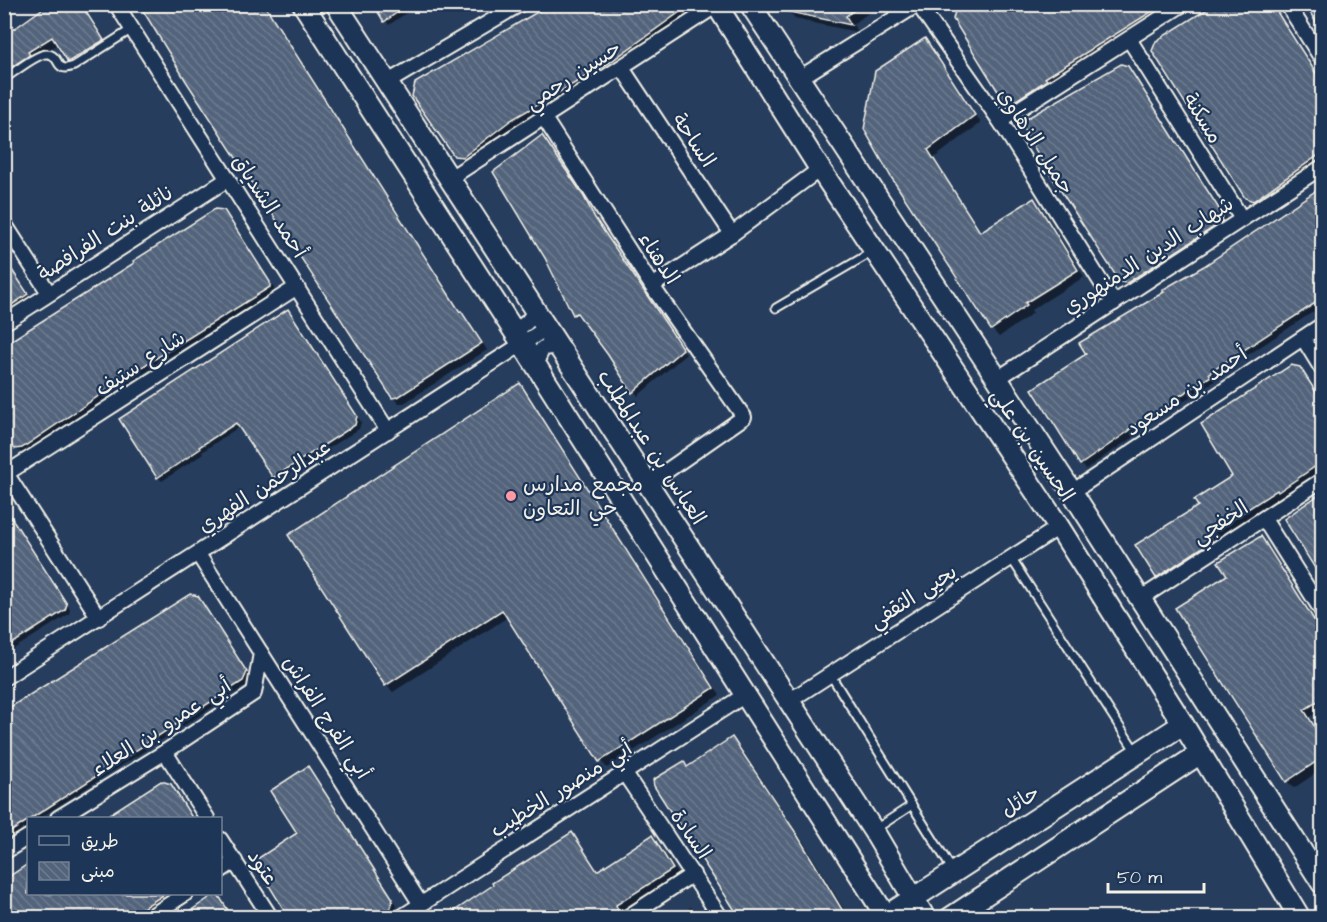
<svg xmlns="http://www.w3.org/2000/svg" width="1327" height="922" viewBox="0 0 1327 922" font-family="'Architects Daughter','Playpen Sans Arabic',sans-serif">
  <style>
    .shadow { fill: #0007 }
    .building { fill: url(#building-back-hatch); stroke: #f4f1e8; stroke-width: 1.5 }
    .lines { fill: none; stroke-linecap: round; stroke-linejoin: round }
    .lane-casing { stroke: #f4f1e8; stroke-width: 11 }
    .street-casing { stroke: #f4f1e8; stroke-width: 18 }
    .secondary-casing { stroke: #f4f1e8; stroke-width: 24 }
    .lane { stroke: #1d3557; stroke-width: 7 }
    .street { stroke: #1d3557; stroke-width: 14 }
    .secondary { stroke: #1d3557; stroke-width: 20 }
    .poi-dot { fill: #ff9aa2; stroke: #1d3557; stroke-width: 2 }
    .labels { text-anchor: middle; stroke-width: 4.5; stroke-linejoin: round; paint-order: stroke }
    .street-label { font-size: 21px; fill: #f4f1e8; stroke: #1d3557 }
    .poi-label { font-size: 21px; fill: #f4f1e8; stroke: #1d3557; text-anchor: start }
  </style>
  <defs>
    <pattern id="building-back-hatch" width="6" height="6" patternUnits="userSpaceOnUse" patternTransform="scale(1.5)"><rect width="6" height="6" fill="#52647b"/><path d="M-1 5l2 2M0 0l6 6M5-1l2 2" fill="none" stroke="#6c7b8e"/></pattern>
  </defs>
  <rect width="100%" height="100%" fill="#263d5d"/>
  <filter id="ink" filterUnits="userSpaceOnUse"><feTurbulence type="fractalNoise" baseFrequency=".0167" numOctaves="2"/><feDisplacementMap in="SourceGraphic" scale="12" xChannelSelector="R" yChannelSelector="G"/><feConvolveMatrix kernelMatrix="1 2 1 2 8 2 1 2 1" color-interpolation-filters="sRGB"/></filter>
  <g filter="url(#ink)">
    <g class="shadow">
      <path d="M52 4H82L110 47 76 68 58 44 34 60 35 62 4 83V24L8 22 16 30Z"/>
      <path d="M140 4H265L460 312 467 319 487 350 404 403H399L393 397Z"/>
      <path d="M374 4H419L389 25Z"/>
      <path d="M688 4 692 11 611 69 516 124 468 160 460 159 455 155Z"/>
      <path d="M783 4H881L853 24 857 32 795 19Z"/>
      <path d="M968 4H1172L1012 109 1008 105Z"/>
      <path d="M924 40 932 48 981 123 934 158 981 233 1034 200 1041 207 1084 277 1031 310 1033 313 999 337 992 329 924 226Z"/>
      <path d="M1128 67 1227 220 1226 226 1132 287 1126 286 1121 281Z"/>
      <path d="M1322 84V160L1258 204 1252 202 1247 197Z"/>
      <path d="M542 137 586 201 599 224 686 354 638 396 582 316 579 318 575 314Z"/>
      <path d="M1322 188V306L1213 378 1215 381 1132 435 1133 437 1086 469 1081 464 1088 354 1205 267Z"/>
      <path d="M228 216 274 288V291L139 376 27 451 21 452 17 450 12 445Z"/>
      <path d="M4 257 31 299 4 316Z"/>
      <path d="M288 311 361 422 359 429 278 481 240 426 202 452 203 454 162 481 158 477Z"/>
      <path d="M1299 368 1305 375 1322 401V470L1212 541 1216 548 1163 583 1157 577 1200 507 1234 476Z"/>
      <path d="M519 385 526 392 720 695 607 768 601 761 508 617 393 692 386 685Z"/>
      <path d="M4 507 70 609 69 614 4 655Z"/>
      <path d="M1261 538 1268 545 1322 633V709L1310 717 1322 738V769L1294 788 1287 781 1229 575Z"/>
      <path d="M197 597 250 677 247 685 40 818H28V826L8 840 4 839V714Z"/>
      <path d="M732 739 740 747 804 843 849 918H743L683 763 688 768Z"/>
      <path d="M312 773 397 905 395 912 386 918H291Z"/>
      <path d="M572 834 578 840 598 872 651 836 658 843 679 875 621 912 624 916 622 918H446Z"/>
      <path d="M28 866V894H175L138 918H4V882Z"/>
      <path d="M219 898 234 918H183Z"/>
      <path d="M691 907 701 918H674Z"/>
    </g>
    <g class="building">
      <path d="M49 4H81L104 40 68 62 52 37 28 52 30 55 4 72V14L14 29Z"/>
      <path d="M139 4H264L460 312 461 311 482 343 398 397 392 398 186 81Z"/>
      <path d="M373 4H409L384 22Z"/>
      <path d="M551 4H691L606 65 511 120 463 157 454 156 412 96 415 83Z"/>
      <path d="M775 4H863L846 16 851 25 775 9Z"/>
      <path d="M966 4H1164L1045 78 1047 80 1007 106 953 19 955 11Z"/>
      <path d="M1215 4H1272L1323 84V152L1253 201 1245 198 1152 51 1156 41Z"/>
      <path d="M1305 4H1323V34Z"/>
      <path d="M925 38 975 115 928 150 980 232 1034 198 1078 270 1025 303 1027 305 991 330 891 177 864 129 875 71Z"/>
      <path d="M1121 64 1128 66 1223 215 1222 222 1127 283 1120 282 1046 168 1023 128 1024 120Z"/>
      <path d="M542 135 583 195 595 218 683 349 632 393 608 355 577 313 573 315 545 258 493 172Z"/>
      <path d="M1323 186V298L1209 373 1211 376 1170 402 1171 404 1128 430 1129 431 1080 465 1032 389 1086 354 1079 343 1164 292 1162 290 1204 266Z"/>
      <path d="M215 209 224 210 270 282V287L134 372 22 448 15 449 11 446 4 436V345L134 263 133 261Z"/>
      <path d="M4 258 28 294 4 310Z"/>
      <path d="M288 309 357 416 355 425 273 478 236 423 199 447 200 449 157 478 119 419Z"/>
      <path d="M1291 365 1300 367 1323 403V409L1319 412 1323 418V461L1278 492 1277 490 1208 535 1212 541 1156 578 1135 545 1198 506 1194 500 1232 476 1201 424Z"/>
      <path d="M520 383 714 688 599 762 502 610 385 686 288 535Z"/>
      <path d="M1323 492V581L1284 519Z"/>
      <path d="M4 506 67 604 65 610 4 649Z"/>
      <path d="M1261 536 1323 634V698L1304 710 1323 740V757L1286 782 1175 608 1227 575 1218 562Z"/>
      <path d="M190 594 198 596 247 672 243 681 4 836V711Z"/>
      <path d="M732 737 796 833 847 918H740L672 814 654 786 653 780 684 761 687 767Z"/>
      <path d="M308 766 393 899 391 907 376 918H289L254 861 297 833 270 791Z"/>
      <path d="M161 781 171 784 193 819H102Z"/>
      <path d="M572 832 597 871 652 835 673 869 616 905 618 910 606 918H444L493 885 492 883Z"/>
      <path d="M28 864V894H165L127 918H4V880Z"/>
      <path d="M212 896H219L233 918H180Z"/>
    </g>
    <g class="lines">
      <g class="lane-casing">
        <g id="lane">
          <path d="M4 79C13 73 38 53 47 54 62 55 53 74 74 66L132 29"/>
          <path d="M776 308 872 252"/>
          <path d="M1011 558 1136 752"/>
          <path d="M830 674 953 871"/>
          <path d="M874 830 912 805"/>
        </g>
      </g>
      <g class="street-casing">
        <g id="street">
          <path d="M116 4 388 431"/>
          <path d="M918 4 1000 121 1114 303"/>
          <path d="M1287 4 1322 59"/>
          <path d="M1129 39 1242 219"/>
          <path d="M622 68 732 234"/>
          <path d="M798 79 918 4"/>
          <path d="M388 82 520 4"/>
          <path d="M544 118 652 286 744 417 648 484"/>
          <path d="M1000 121 1183 4"/>
          <path d="M450 178 717 5"/>
          <path d="M4 223 49 293"/>
          <path d="M652 286 732 234 820 169"/>
          <path d="M4 323 228 179"/>
          <path d="M512 328C524 327 529 322 534 311"/>
          <path d="M1303 338 1322 369"/>
          <path d="M535 364 543 348 551 347 559 349"/>
          <path d="M997 379 1322 167"/>
          <path d="M4 470 99 618"/>
          <path d="M7 473 297 287"/>
          <path d="M1072 492 1322 325"/>
          <path d="M1264 519 1322 611"/>
          <path d="M198 554 420 903"/>
          <path d="M1140 599 1322 480"/>
          <path d="M4 678 545 329"/>
          <path d="M789 701 1059 527"/>
          <path d="M165 752 207 818"/>
          <path d="M625 774 721 918"/>
          <path d="M58 818 165 752 254 693 261 653"/>
          <path d="M220 839 271 918"/>
          <path d="M4 852 28 837"/>
          <path d="M220 871 235 861"/>
          <path d="M148 918 185 894"/>
          <path d="M400 918 745 695"/>
          <path d="M626 918 693 874"/>
        </g>
      </g>
      <g class="secondary-casing">
        <g id="secondary">
          <path d="M303 4 523 345 887 918"/>
          <path d="M336 4 873 830 925 918"/>
          <path d="M716 4 820 169 1059 527 1183 724 1300 918"/>
          <path d="M750 4 1072 492 1322 883"/>
          <path d="M883 918 1183 724"/>
          <path d="M950 918 1201 753"/>
        </g>
      </g>
      <use href="#lane" class="lane"/>
      <use href="#street" class="street"/>
      <use href="#secondary" class="secondary"/>
    </g>
  </g>
  <circle class="poi-dot" cx="511" cy="496" r="6"/>
  <g class="labels">
    <g class="street-label">
      <text transform="translate(573 75) rotate(-33)" y="7">حسين رحمي</text>
      <text transform="translate(1203 118) rotate(58)" y="7">مسكنة</text>
      <text transform="translate(694 140) rotate(56)" y="7">الساحة</text>
      <text transform="translate(1036 141) rotate(57)" y="7">جميل الزهاوي</text>
      <text transform="translate(270 206) rotate(57)" y="7">أحمد الشدياق</text>
      <text transform="translate(105 233) rotate(-33)" y="7">نائلة بنت الفرافصة</text>
      <text transform="translate(1148 255) rotate(-33)" y="7">شهاب الدين الدمنهوري</text>
      <text transform="translate(659 258) rotate(57)" y="7">الدهناء</text>
      <text transform="translate(140 363) rotate(-33)" y="7">شارع ستيف</text>
      <text transform="translate(1186 391) rotate(-34)" y="7">أحمد بن مسعود</text>
      <text transform="translate(1033 445) rotate(56)" y="7">الحسين بن علي</text>
      <text transform="translate(652 447) rotate(57)" y="7">العباس بن عبدالمطلب</text>
      <text transform="translate(264 486) rotate(-33)" y="7">عبدالرحمن الفهري</text>
      <text transform="translate(1220 522) rotate(-33)" y="7">الخفجي</text>
      <text transform="translate(913 596) rotate(-33)" y="7">يحيى الثقفي</text>
      <text transform="translate(327 717) rotate(57)" y="7">أبي الفرج الفراش</text>
      <text transform="translate(161 727) rotate(-33)" y="7">أبي عمرو بن العلاء</text>
      <text transform="translate(561 789) rotate(-32)" y="7">أبي منصور الخطيب</text>
      <text transform="translate(1020 801) rotate(-33)" y="7">حائل</text>
      <text transform="translate(691 834) rotate(56)" y="7">السادة</text>
      <text transform="translate(263 867) rotate(57)" y="7">عتود</text>
    </g>
    <g class="poi-label">
      <text x="523" y="491">مجمع مدارس<tspan x="523" dy="24">حي التعاون</tspan></text>
    </g>
  </g>
  <rect width="1327" height="922" fill="none" stroke="#1d3557" stroke-width="24"/>
  <rect x="12" y="12" width="1303" height="898" fill="none" stroke="#f4f1e8" stroke-width="2" filter="url(#ink)"/>
  <rect x="27" y="817" width="195" height="78" fill="#1d3557" stroke="#738091" stroke-width="1.5"/>
  <rect x="39" y="836" width="30" height="9" fill="#1d3557" stroke="#738091" stroke-width="1.5"/>
  <text x="81" y="847" font-size="18" fill="#f4f1e8">طريق</text>
  <rect x="39" y="862" width="30" height="18" fill="url(#building-back-hatch)" stroke="#738091" stroke-width="1.5"/>
  <text x="81" y="877" font-size="18" fill="#f4f1e8">مبنى</text>
  <path d="M1108 883v9h96v-9" fill="none" stroke="#f4f1e8" stroke-width="3"/>
  <text x="1117" y="883" font-size="18" fill="#f4f1e8" stroke="#1d3557" stroke-width="4.5" paint-order="stroke">50 m</text>
</svg>
